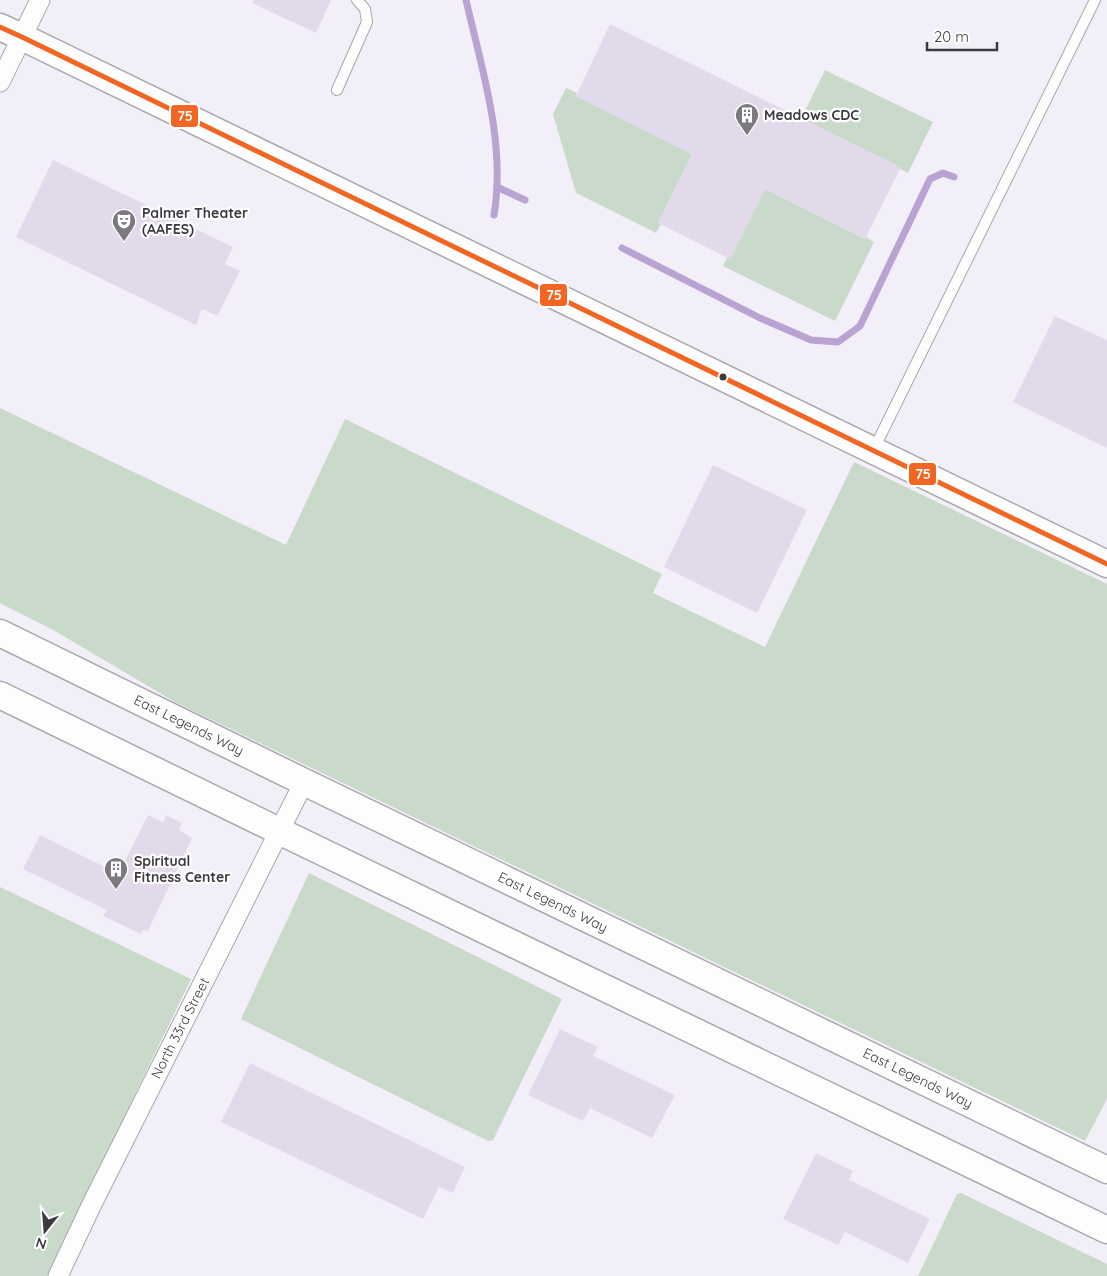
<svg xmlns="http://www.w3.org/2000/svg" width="1107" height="1276" viewBox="0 0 1107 1276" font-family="Quicksand,sans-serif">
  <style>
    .green { fill: #cadaca }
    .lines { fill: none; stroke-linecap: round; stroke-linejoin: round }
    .stream { stroke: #b9a3d2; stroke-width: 7 }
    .building { fill: #e2daeb }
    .lane-casing { stroke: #a9a6ad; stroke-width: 12 }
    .street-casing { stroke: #a9a6ad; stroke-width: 21 }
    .secondary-casing { stroke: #a9a6ad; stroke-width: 29 }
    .lane { stroke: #fdfdfe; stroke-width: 10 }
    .street { stroke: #fdfdfe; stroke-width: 19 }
    .secondary { stroke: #fdfdfe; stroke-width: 26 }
    .bus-1-casing { stroke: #fff; stroke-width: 9 }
    .bus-1 { stroke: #f26522; stroke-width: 5 }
    .bus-dot { fill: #3c3940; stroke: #fff; stroke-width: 2 }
    .labels { text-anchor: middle; stroke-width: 4.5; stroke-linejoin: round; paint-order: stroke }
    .poi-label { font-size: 14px; font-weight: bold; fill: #3c3940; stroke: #fff; text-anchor: start }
    .street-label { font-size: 14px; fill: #3c3940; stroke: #fff }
    .line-badge { stroke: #fff; stroke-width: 2 }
    .badge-label { font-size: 14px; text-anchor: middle; font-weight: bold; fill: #fff }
  </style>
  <rect width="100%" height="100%" fill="#f3eff8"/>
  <g class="green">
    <path d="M825 70 933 122 908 173 801 119Z"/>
    <path d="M566 88 577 93 576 96 692 154 658 223 661 224 656 233 576 193 553 114Z"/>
    <path d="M765 189 865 239 866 237 874 242 835 321 723 266 727 258 730 259Z"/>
    <path d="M0 408 286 545 345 419 662 574 653 593 765 647 854 462 1107 584V1099L1085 1141 177 703 53 630 0 603Z"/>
    <path d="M309 873 562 999 493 1140 488 1141 241 1019Z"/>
    <path d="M0 887 191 979 47 1276H0Z"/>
    <path d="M961 1193 1107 1264V1276H918L957 1194Z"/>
  </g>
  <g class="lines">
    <g class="stream">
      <path d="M466 0C482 70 506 143 494 215"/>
      <path d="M497 187 525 200"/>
      <path d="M622 248 760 318 811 340 838 342 860 326 930 179 943 173 954 177"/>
    </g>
  </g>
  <g class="building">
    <path d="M254 0H331L316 33 252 3Z"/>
    <path d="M610 24 901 167 865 239 765 189 730 259 658 223 692 154 576 96Z"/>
    <path d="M53 160 233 247 225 264 240 271 217 316 202 309 196 325 16 237Z"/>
    <path d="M1055 316 1107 340V448L1013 402Z"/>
    <path d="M713 465 807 510 757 613 664 567Z"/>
    <path d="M148 815 163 822 166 815 182 823 179 830 192 838 148 931 143 930 141 934 103 916 107 910 23 869 40 835 109 869 111 865 121 869Z"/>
    <path d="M560 1029 598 1047 593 1056 675 1095 652 1138 590 1108 583 1121 528 1095Z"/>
    <path d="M250 1063 465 1167 453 1193 439 1187 423 1219 221 1122Z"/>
    <path d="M816 1153 853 1171 849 1180 930 1219 908 1263 845 1232 838 1245 783 1219Z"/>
  </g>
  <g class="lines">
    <g class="lane-casing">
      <g id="lane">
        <path d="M337 90 367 22 365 9 357 0"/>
        <path d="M874 449 1095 0"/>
      </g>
    </g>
    <g class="street-casing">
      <g id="street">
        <path d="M0 82 40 0"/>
        <path d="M58 1276 92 1204 304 782"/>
      </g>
    </g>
    <g class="secondary-casing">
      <g id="secondary">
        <path d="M0 27 22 37 1107 564"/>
        <path d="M0 633 304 782 1107 1170"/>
        <path d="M0 695 279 831 1107 1230"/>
      </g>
    </g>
    <use href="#lane" class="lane"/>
    <use href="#street" class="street"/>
    <use href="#secondary" class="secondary"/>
    <g class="bus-1-casing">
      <path id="bus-1" d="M0 27 22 37 1107 564"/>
    </g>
    <use href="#bus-1" class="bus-1"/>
  </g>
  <defs>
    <g id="building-pin" transform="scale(1.25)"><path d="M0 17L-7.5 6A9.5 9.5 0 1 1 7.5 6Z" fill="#7c7980" stroke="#fff"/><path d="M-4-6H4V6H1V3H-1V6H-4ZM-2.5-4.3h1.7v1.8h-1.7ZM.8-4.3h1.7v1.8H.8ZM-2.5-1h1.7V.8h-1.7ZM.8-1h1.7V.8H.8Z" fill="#fff"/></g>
    <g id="theatre-pin" transform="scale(1.25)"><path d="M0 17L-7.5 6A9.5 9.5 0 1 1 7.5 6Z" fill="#7c7980" stroke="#fff"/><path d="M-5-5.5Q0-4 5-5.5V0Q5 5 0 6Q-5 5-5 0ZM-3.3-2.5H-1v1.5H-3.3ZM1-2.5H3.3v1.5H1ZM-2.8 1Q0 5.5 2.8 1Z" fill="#fff"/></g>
  </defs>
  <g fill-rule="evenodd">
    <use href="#building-pin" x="747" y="115"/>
    <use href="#theatre-pin" x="124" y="221"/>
    <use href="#building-pin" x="116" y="869"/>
  </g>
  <circle class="bus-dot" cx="723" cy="377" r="4.5"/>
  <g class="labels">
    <g class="poi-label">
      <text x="764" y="120">Meadows CDC</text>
      <text x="142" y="218">Palmer Theater<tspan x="142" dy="16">(AAFES)</tspan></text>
      <text x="134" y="866">Spiritual<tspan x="134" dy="16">Fitness Center</tspan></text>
    </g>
    <g class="street-label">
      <text transform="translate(189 725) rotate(26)" y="5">East Legends Way</text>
      <text transform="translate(553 902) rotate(26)" y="5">East Legends Way</text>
      <text transform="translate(180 1028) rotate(-63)" y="5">North 33rd Street</text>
      <text transform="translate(918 1078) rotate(26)" y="5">East Legends Way</text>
    </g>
  </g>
  <g class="line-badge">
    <rect x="170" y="104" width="29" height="24" rx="5" fill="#f26522"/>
    <rect x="539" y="283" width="29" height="24" rx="5" fill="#f26522"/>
    <rect x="908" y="462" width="29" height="24" rx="5" fill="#f26522"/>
  </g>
  <g class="badge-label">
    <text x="185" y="121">75</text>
    <text x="554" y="300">75</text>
    <text x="923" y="479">75</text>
  </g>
  <g transform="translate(45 1231) rotate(197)" stroke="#ffffff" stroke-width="4" paint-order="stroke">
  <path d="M0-4L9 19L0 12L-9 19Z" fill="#3c3940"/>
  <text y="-8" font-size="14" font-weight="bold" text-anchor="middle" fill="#3c3940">N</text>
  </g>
  <path d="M927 42v8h70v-8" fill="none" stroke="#3c3940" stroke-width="2.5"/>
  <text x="934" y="42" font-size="15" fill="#3c3940" stroke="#ffffff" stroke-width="4" paint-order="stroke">20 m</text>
</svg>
